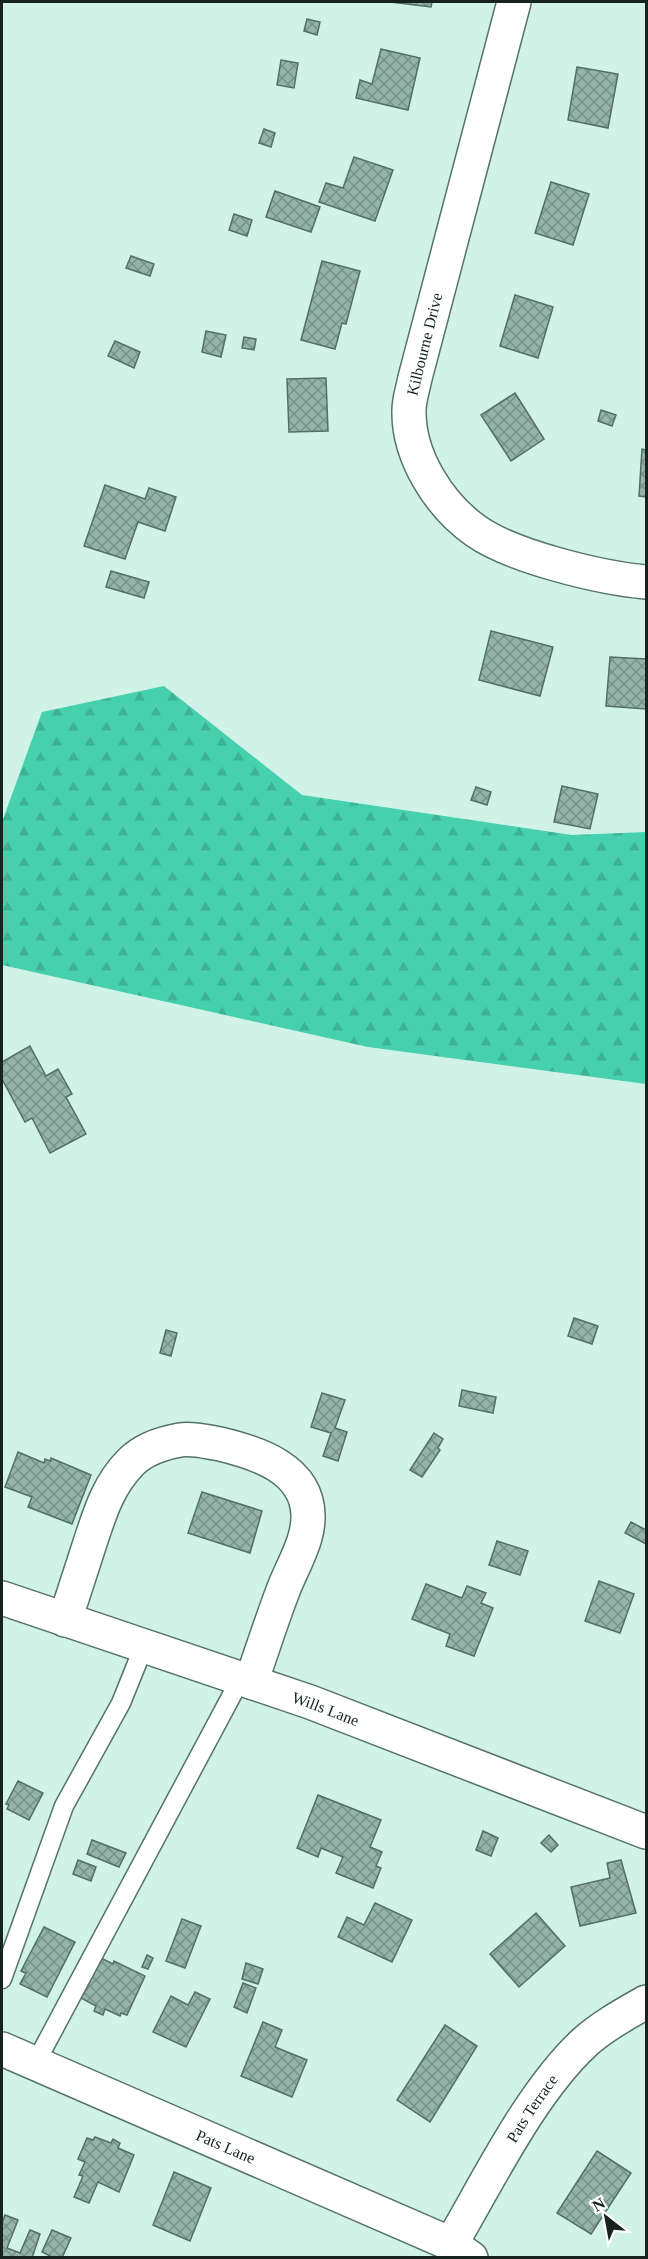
<svg xmlns="http://www.w3.org/2000/svg" width="648" height="2259" viewBox="0 0 648 2259" font-family="Georgia,serif">
  <style>
    .forest { fill: url(#forest-firs) }
    .building { fill: url(#building-cross-hatch); stroke: #527066; stroke-width: 1.5 }
    .lines { fill: none; stroke-linecap: round; stroke-linejoin: round }
    .lane-casing { stroke: #55736a; stroke-width: 21 }
    .street-casing { stroke: #55736a; stroke-width: 36 }
    .lane { stroke: #fff; stroke-width: 18 }
    .street { stroke: #fff; stroke-width: 33 }
    .labels { text-anchor: middle; stroke-width: 5; stroke-linejoin: round; paint-order: stroke }
    .street-label { font-size: 16px; fill: #16231f; stroke: #fff }
  </style>
  <defs>
    <pattern id="forest-firs" width="22" height="20" patternUnits="userSpaceOnUse" patternTransform="scale(1.5)"><rect width="22" height="20" fill="#46d0ae"/><path d="M5 1l3.5 6h-7zM16 11l3.5 6h-7z" fill="#3db295"/></pattern>
    <pattern id="building-cross-hatch" width="8" height="8" patternUnits="userSpaceOnUse" patternTransform="scale(1.5)"><rect width="8" height="8" fill="#94b3a9"/><path d="M0 0l8 8M0 8l8-8" fill="none" stroke="#789189"/></pattern>
  </defs>
  <rect width="100%" height="100%" fill="#d1f2e7"/>
  <path class="forest" d="M164 686 302 795 572 835 646 832V1084L368 1047 2 965V822L42 712Z"/>
  <g class="building">
    <path d="M390 2H432L431 7Z"/>
    <path d="M307 19 320 22 317 35 304 31Z"/>
    <path d="M381 49 420 58 408 110 356 98 360 80 372 84Z"/>
    <path d="M281 60 298 63 294 88 277 85Z"/>
    <path d="M577 67 618 74 608 128 568 120Z"/>
    <path d="M264 129 275 133 271 147 259 143Z"/>
    <path d="M354 157 393 170 375 221 319 202 326 183 343 188Z"/>
    <path d="M551 182 589 194 573 245 535 233Z"/>
    <path d="M275 191 320 207 311 232 266 217Z"/>
    <path d="M234 214 252 220 247 236 229 230Z"/>
    <path d="M131 256 154 264 150 276 126 268Z"/>
    <path d="M322 261 360 271 346 324 342 323 335 349 301 340Z"/>
    <path d="M515 295 553 307 538 358 500 346Z"/>
    <path d="M206 331 226 335 221 357 202 352Z"/>
    <path d="M244 337 256 339 254 350 242 348Z"/>
    <path d="M115 341 140 352 134 368 108 356Z"/>
    <path d="M326 378 328 431 289 432 287 379Z"/>
    <path d="M515 393 544 439 511 461 481 415Z"/>
    <path d="M601 410 616 415 612 426 598 421Z"/>
    <path d="M642 449 646 450V497L639 496Z"/>
    <path d="M105 485 145 499 149 488 176 497 165 531 138 522 125 559 84 546Z"/>
    <path d="M111 571 149 582 144 598 106 587Z"/>
    <path d="M491 631 553 647 540 696 479 680Z"/>
    <path d="M610 657 646 659V709L606 706Z"/>
    <path d="M562 786 598 794 590 829 554 822Z"/>
    <path d="M476 787 491 792 487 805 471 800Z"/>
    <path d="M30 1046 46 1076 58 1069 72 1094 66 1097 86 1134 50 1153 32 1118 25 1122 2 1079V1062Z"/>
    <path d="M574 1318 598 1326 592 1344 568 1336Z"/>
    <path d="M166 1330 177 1333 171 1356 160 1353Z"/>
    <path d="M462 1390 496 1397 493 1413 459 1406Z"/>
    <path d="M322 1393 345 1400 335 1428 347 1432 338 1461 323 1456 331 1433 311 1427Z"/>
    <path d="M434 1433 443 1439 438 1448 440 1450 422 1477 410 1470Z"/>
    <path d="M18 1452 44 1463 45 1459 50 1461 51 1458 91 1475 72 1524 28 1507 32 1497 5 1487Z"/>
    <path d="M202 1492 262 1511 250 1553 188 1533Z"/>
    <path d="M631 1522 646 1530V1544L625 1533Z"/>
    <path d="M497 1541 528 1551 520 1575 489 1565Z"/>
    <path d="M599 1581 634 1594 620 1633 585 1621Z"/>
    <path d="M426 1584 462 1598 467 1586 486 1593 481 1603 493 1608 474 1656 446 1646 450 1634 412 1619Z"/>
    <path d="M18 1781 43 1793 29 1820 7 1809 9 1805 6 1804Z"/>
    <path d="M318 1795 381 1820 370 1847 382 1852 376 1866 381 1868 373 1888 336 1873 343 1857 321 1848 318 1857 297 1848Z"/>
    <path d="M483 1831 498 1838 491 1856 476 1850Z"/>
    <path d="M549 1835 558 1845 551 1852 541 1843Z"/>
    <path d="M92 1840 126 1853 119 1867 87 1854Z"/>
    <path d="M78 1860 96 1867 91 1881 73 1874Z"/>
    <path d="M621 1860 636 1913 580 1926 571 1887 610 1878 607 1863Z"/>
    <path d="M375 1903 412 1920 392 1962 338 1937 347 1917 364 1925Z"/>
    <path d="M536 1913 565 1946 519 1987 490 1954Z"/>
    <path d="M182 1919 201 1926 185 1968 166 1961Z"/>
    <path d="M44 1927 75 1942 47 1997 20 1984 26 1973 21 1971Z"/>
    <path d="M147 1955 153 1958 148 1969 142 1967Z"/>
    <path d="M101 1958 113 1964 114 1961 145 1976 127 2015 121 2013 120 2016 105 2009 103 2015 94 2011 96 2006 81 1998Z"/>
    <path d="M246 1963 263 1969 258 1984 242 1979Z"/>
    <path d="M243 1983 256 1988 247 2013 234 2007Z"/>
    <path d="M195 1992 210 1999 186 2047 153 2032 171 1996 188 2005Z"/>
    <path d="M263 2022 282 2030 275 2047 307 2060 292 2097 241 2076Z"/>
    <path d="M445 2025 477 2046 430 2122 397 2100Z"/>
    <path d="M95 2137 111 2143 113 2139 120 2143 118 2148 134 2155 119 2192 98 2182 89 2203 74 2197 83 2176 79 2175 85 2162 78 2159 87 2138 93 2140Z"/>
    <path d="M597 2151 631 2173 591 2234 557 2213Z"/>
    <path d="M174 2172 211 2188 190 2241 153 2225Z"/>
    <path d="M5 2215 18 2220 7 2248 20 2253 30 2230 40 2234 32 2258H2V2223Z"/>
    <path d="M52 2230 71 2238 62 2258H54L42 2252Z"/>
  </g>
  <g class="lines">
    <g class="lane-casing">
      <g id="lane">
        <path d="M2 1979 64 1806 121 1703 144 1646"/>
        <path d="M35 2064 241 1678"/>
      </g>
    </g>
    <g class="street-casing">
      <g id="street">
        <path d="M514 2 415 378C413 388 409 400 409 410 408 456 439 505 476 531 513 557 601 578 646 582"/>
        <path id="s1" d="M2 1598 310 1702 646 1832"/>
        <path d="M65 1620C73 1595 81 1571 89 1546 99 1516 107 1486 131 1462 143 1450 163 1443 180 1440 194 1438 207 1442 220 1444 258 1453 307 1469 308 1515 309 1540 293 1565 284 1588 272 1619 262 1651 251 1682"/>
        <path id="s2" d="M2 2049 451 2244 471 2258"/>
        <path id="s3" d="M451 2244C488 2181 531 2092 585 2042 603 2026 625 2014 646 2002"/>
      </g>
    </g>
    <use href="#lane" class="lane"/>
    <use href="#street" class="street"/>
  </g>
  <g class="labels">
    <g class="street-label">
      <text transform="translate(424 344) rotate(-76)" y="6">Kilbourne Drive</text>
      <text dy="6" stroke="none"><textPath href="#s1" startOffset="342">Wills Lane</textPath></text>
      <text dy="6" stroke="none"><textPath href="#s3" startOffset="158">Pats Terrace</textPath></text>
      <text dy="6" stroke="none"><textPath href="#s2" startOffset="244">Pats Lane</textPath></text>
    </g>
  </g>
  <rect width="648" height="2259" fill="none" stroke="#16231f" stroke-width="6"/>
  <g transform="translate(606 2217) rotate(329)" stroke="#ffffff" stroke-width="4.5" paint-order="stroke">
  <path d="M0-4.5L10 22L0 15L-10 22Z" fill="#16231f"/>
  <text y="-9" font-size="16" font-weight="bold" text-anchor="middle" fill="#16231f">N</text>
  </g>
</svg>
